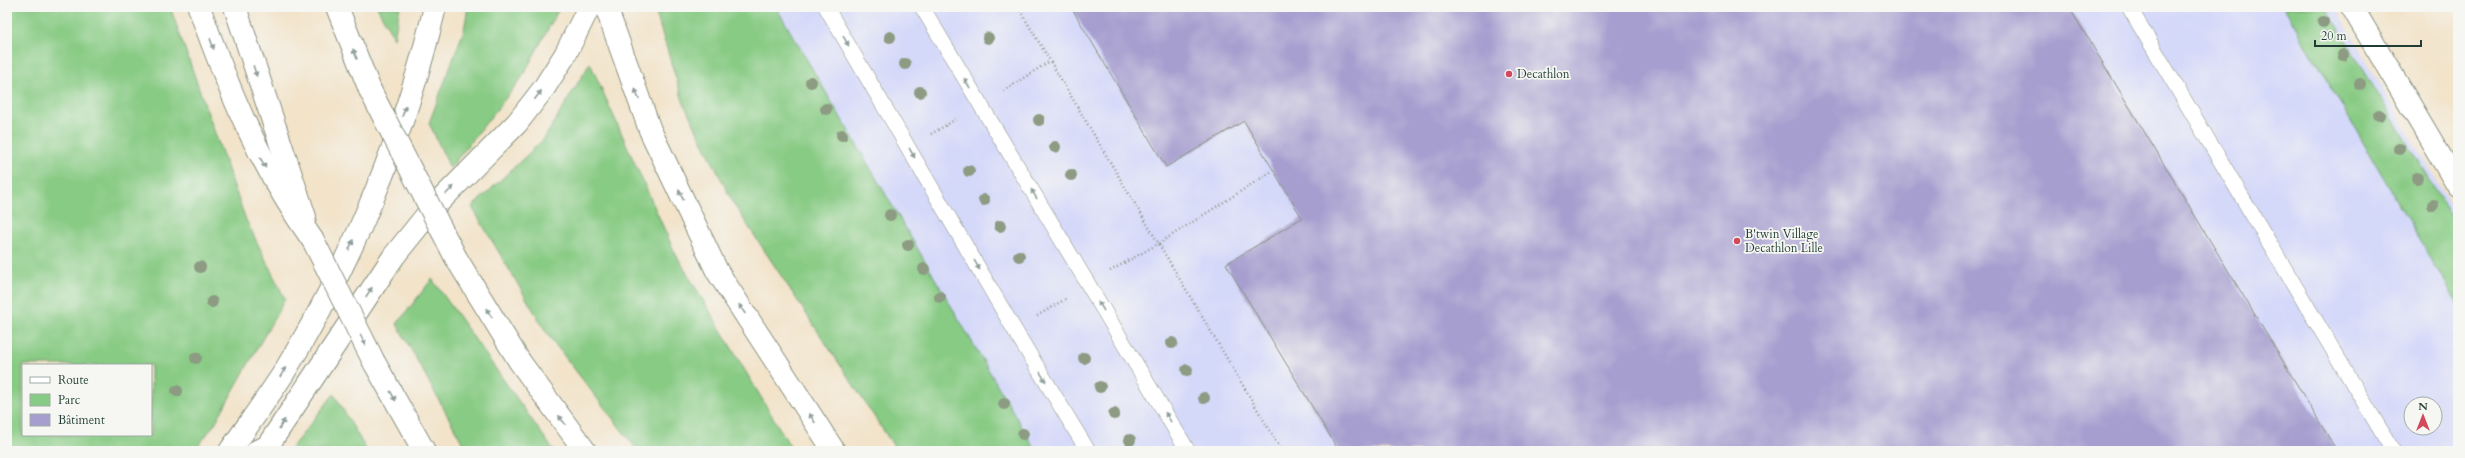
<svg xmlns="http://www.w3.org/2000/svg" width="2465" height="458" viewBox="0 0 2465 458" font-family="Cardo,serif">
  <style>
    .built { fill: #d4d8f9; fill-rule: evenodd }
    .green { fill: #88cb84; stroke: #54845c; fill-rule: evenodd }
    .building { fill: #a69ecf }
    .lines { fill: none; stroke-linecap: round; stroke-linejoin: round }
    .service-casing { stroke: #88907e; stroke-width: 16 }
    .minor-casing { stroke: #88907e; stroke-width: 24 }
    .trunk-casing { stroke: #88907e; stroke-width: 24 }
    .path { stroke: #88907e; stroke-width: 2.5; stroke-dasharray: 1 3; stroke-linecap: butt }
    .service { stroke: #fff; stroke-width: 15 }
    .minor { stroke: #fff; stroke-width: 22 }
    .trunk { stroke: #fff; stroke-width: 22 }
    .trunk-bridge-casing { stroke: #88907e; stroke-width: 24; stroke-linecap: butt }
    .trunk-bridge { stroke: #fff; stroke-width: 22 }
    .tree { fill: #8c9b82 }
    .oneway { fill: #8f9e9a }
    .poi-dot { fill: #d1495b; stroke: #f6f6f2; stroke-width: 1.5 }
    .labels { text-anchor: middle; stroke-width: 3.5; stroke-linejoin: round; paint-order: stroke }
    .poi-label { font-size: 12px; fill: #1f3d34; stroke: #f6f6f2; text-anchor: start }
  </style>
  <rect width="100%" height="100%" fill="#f6f6f2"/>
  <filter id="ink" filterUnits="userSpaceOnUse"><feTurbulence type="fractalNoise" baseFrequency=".025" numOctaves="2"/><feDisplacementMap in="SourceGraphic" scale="8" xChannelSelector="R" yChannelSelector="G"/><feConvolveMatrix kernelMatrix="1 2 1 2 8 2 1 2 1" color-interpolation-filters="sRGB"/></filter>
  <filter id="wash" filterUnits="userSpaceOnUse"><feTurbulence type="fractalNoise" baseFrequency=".012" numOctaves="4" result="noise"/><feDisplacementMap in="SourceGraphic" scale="16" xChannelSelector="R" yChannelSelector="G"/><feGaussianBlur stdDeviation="0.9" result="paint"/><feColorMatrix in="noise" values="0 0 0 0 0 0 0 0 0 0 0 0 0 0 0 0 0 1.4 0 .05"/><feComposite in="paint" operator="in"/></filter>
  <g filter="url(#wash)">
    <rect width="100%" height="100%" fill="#f2e3c9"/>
    <path class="built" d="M654 7H2335L2458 218V451H897L733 203 684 104ZM2411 404H2435V428H2411Z"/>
    <g class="green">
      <path d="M7 7H170L246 220 285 299 214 425 194 451H7ZM23 365H151V435H23Z"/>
      <path d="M377 7H400L394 38Z"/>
      <path d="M468 7H560L521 79 450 168 429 123 464 30Z"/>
      <path d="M654 7H776L1036 451H897L733 203 684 104Z"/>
      <path d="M2284 7H2326L2458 228V305Z"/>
      <path d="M590 63 675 253 793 451H638L548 335 472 207 544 139Z"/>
      <path d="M432 279 554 451H467L397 324Z"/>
      <path d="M334 394 367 451H289Z"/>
    </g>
    <g id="blocks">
      <path class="building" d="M1071 7H2069L2337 451H1339L1226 264 1302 218 1244 121 1166 167Z"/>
    </g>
  </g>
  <g filter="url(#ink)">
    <use href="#blocks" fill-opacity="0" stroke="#88907e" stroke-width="1"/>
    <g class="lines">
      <g class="service-casing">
        <g id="service">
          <path d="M826 7 1014 329 1088 451"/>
          <path d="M922 7 1188 451"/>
          <path d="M2129 7 2393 451"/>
        </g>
      </g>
      <g class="minor-casing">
        <path id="minor" d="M2352 7 2458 186"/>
      </g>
      <g class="trunk-casing">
        <g id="trunk">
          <path d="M199 7C230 94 260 166 314 242"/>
          <path d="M235 7 305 217"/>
          <path d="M337 7 370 90"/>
          <path d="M606 7 650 130 717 271 834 451"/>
          <path d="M456 258 520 362 585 451"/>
          <path d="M374 362 424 451"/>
          <path d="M230 451C248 425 266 400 283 374 352 262 405 135 435 7"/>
          <path d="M257 451 267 447 394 256 431 210 517 123 544 88 565 55 589 7"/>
        </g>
      </g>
      <g class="path">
        <path d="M1018 7 1282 451"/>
        <path d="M1003 91 1050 61"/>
        <path d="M931 134 958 118"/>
        <path d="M1110 271 1158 244 1274 170"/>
        <path d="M1037 316 1067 298"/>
      </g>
      <use href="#service" class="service"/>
      <use href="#minor" class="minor"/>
      <use href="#trunk" class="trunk"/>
      <g class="trunk-bridge-casing">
        <g id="trunk-bridge">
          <path d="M370 90 456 258"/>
          <path d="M314 242 374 362"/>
        </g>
      </g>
      <use href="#trunk-bridge" class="trunk-bridge"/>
    </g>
    <g class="tree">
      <circle cx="2323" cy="22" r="6"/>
      <circle cx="890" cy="37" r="6"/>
      <circle cx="988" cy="38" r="6"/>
      <circle cx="2343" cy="55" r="6"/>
      <circle cx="905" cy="64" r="6"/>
      <circle cx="811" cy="82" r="6"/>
      <circle cx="2360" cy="84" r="6"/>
      <circle cx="920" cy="92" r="6"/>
      <circle cx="826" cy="109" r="6"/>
      <circle cx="2379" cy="115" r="6"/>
      <circle cx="1039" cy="120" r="6"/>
      <circle cx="842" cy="135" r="6"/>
      <circle cx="1055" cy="147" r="6"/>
      <circle cx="2399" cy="149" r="6"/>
      <circle cx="969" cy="171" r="6"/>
      <circle cx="1071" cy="175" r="6"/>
      <circle cx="2417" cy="178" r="6"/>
      <circle cx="984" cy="200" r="6"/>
      <circle cx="2433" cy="205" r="6"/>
      <circle cx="890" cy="215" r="6"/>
      <circle cx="1000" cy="226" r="6"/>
      <circle cx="908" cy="245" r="6"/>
      <circle cx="1019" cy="256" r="6"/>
      <circle cx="200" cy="267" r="6"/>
      <circle cx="924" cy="269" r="6"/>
      <circle cx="940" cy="297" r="6"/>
      <circle cx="212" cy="302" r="6"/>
      <circle cx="1172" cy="343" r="6"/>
      <circle cx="196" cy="358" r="6"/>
      <circle cx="1084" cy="358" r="6"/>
      <circle cx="1187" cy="370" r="6"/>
      <circle cx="1100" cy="387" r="6"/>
      <circle cx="177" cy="391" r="6"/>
      <circle cx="1204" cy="398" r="6"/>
      <circle cx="1004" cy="404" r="6"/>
      <circle cx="1114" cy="414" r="6"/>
      <circle cx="1023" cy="434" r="6"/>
      <circle cx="1130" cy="440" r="6"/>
    </g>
    <defs><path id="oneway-solid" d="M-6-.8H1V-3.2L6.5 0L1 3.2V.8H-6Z"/></defs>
    <g class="oneway">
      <use href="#oneway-solid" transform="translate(846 41) rotate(60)"/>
      <use href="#oneway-solid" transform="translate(212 44) rotate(71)"/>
      <use href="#oneway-solid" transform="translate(355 54) rotate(-112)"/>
      <use href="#oneway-solid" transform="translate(255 71) rotate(72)"/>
      <use href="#oneway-solid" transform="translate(967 83) rotate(-121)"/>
      <use href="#oneway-solid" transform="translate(637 94) rotate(-110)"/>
      <use href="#oneway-solid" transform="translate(538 95) rotate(-53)"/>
      <use href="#oneway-solid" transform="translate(404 111) rotate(-71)"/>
      <use href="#oneway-solid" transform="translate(912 153) rotate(60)"/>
      <use href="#oneway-solid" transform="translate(263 163) rotate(61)"/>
      <use href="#oneway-solid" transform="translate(450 190) rotate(-45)"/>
      <use href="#oneway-solid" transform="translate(1034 194) rotate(-121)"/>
      <use href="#oneway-solid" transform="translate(681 195) rotate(-115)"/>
      <use href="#oneway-solid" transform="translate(351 245) rotate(-66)"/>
      <use href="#oneway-solid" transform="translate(977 265) rotate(60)"/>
      <use href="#oneway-solid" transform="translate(369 292) rotate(-57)"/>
      <use href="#oneway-solid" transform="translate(1101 306) rotate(-121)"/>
      <use href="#oneway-solid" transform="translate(742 309) rotate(-123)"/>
      <use href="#oneway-solid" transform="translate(489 313) rotate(-123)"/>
      <use href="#oneway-solid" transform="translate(363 340) rotate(63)"/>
      <use href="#oneway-solid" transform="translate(283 372) rotate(-59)"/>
      <use href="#oneway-solid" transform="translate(1043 377) rotate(59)"/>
      <use href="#oneway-solid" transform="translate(393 396) rotate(61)"/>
      <use href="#oneway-solid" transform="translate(1168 417) rotate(-121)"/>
      <use href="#oneway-solid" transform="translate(812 418) rotate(-123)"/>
      <use href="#oneway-solid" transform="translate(562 420) rotate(-127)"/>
      <use href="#oneway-solid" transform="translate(282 424) rotate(-58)"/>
    </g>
  </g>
  <g class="poi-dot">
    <circle cx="1509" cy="74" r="4"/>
    <circle cx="1737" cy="241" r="4"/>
  </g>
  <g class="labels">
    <g class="poi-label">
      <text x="1517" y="78">Decathlon</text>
      <text x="1745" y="238">B'twin Village<tspan x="1745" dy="14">Decathlon Lille</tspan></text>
    </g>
  </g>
  <rect width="2465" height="458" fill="none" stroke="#f6f6f2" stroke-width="24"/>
  <rect x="22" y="364" width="130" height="72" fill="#f6f6f2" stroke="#a0aca6"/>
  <rect x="30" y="377" width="20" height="6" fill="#ffffff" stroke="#a0aca6"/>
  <text x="58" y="384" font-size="12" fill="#1f3d34">Route</text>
  <rect x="30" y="394" width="20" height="12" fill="#88cb84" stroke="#a0aca6"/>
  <text x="58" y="404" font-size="12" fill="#1f3d34">Parc</text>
  <rect x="30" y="414" width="20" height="12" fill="#a69ecf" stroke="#a0aca6"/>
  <text x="58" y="424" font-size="12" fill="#1f3d34">Bâtiment</text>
  <g transform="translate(2423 416)"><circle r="19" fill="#f6f6f2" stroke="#a0aca6"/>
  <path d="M0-3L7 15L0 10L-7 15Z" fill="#d1495b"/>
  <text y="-6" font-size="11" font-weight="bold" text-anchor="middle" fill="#1f3d34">N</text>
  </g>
  <path d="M2315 40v6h106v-6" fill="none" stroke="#1f3d34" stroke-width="2"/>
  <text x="2321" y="40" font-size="12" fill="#1f3d34" stroke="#f6f6f2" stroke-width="3" paint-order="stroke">20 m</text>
</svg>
